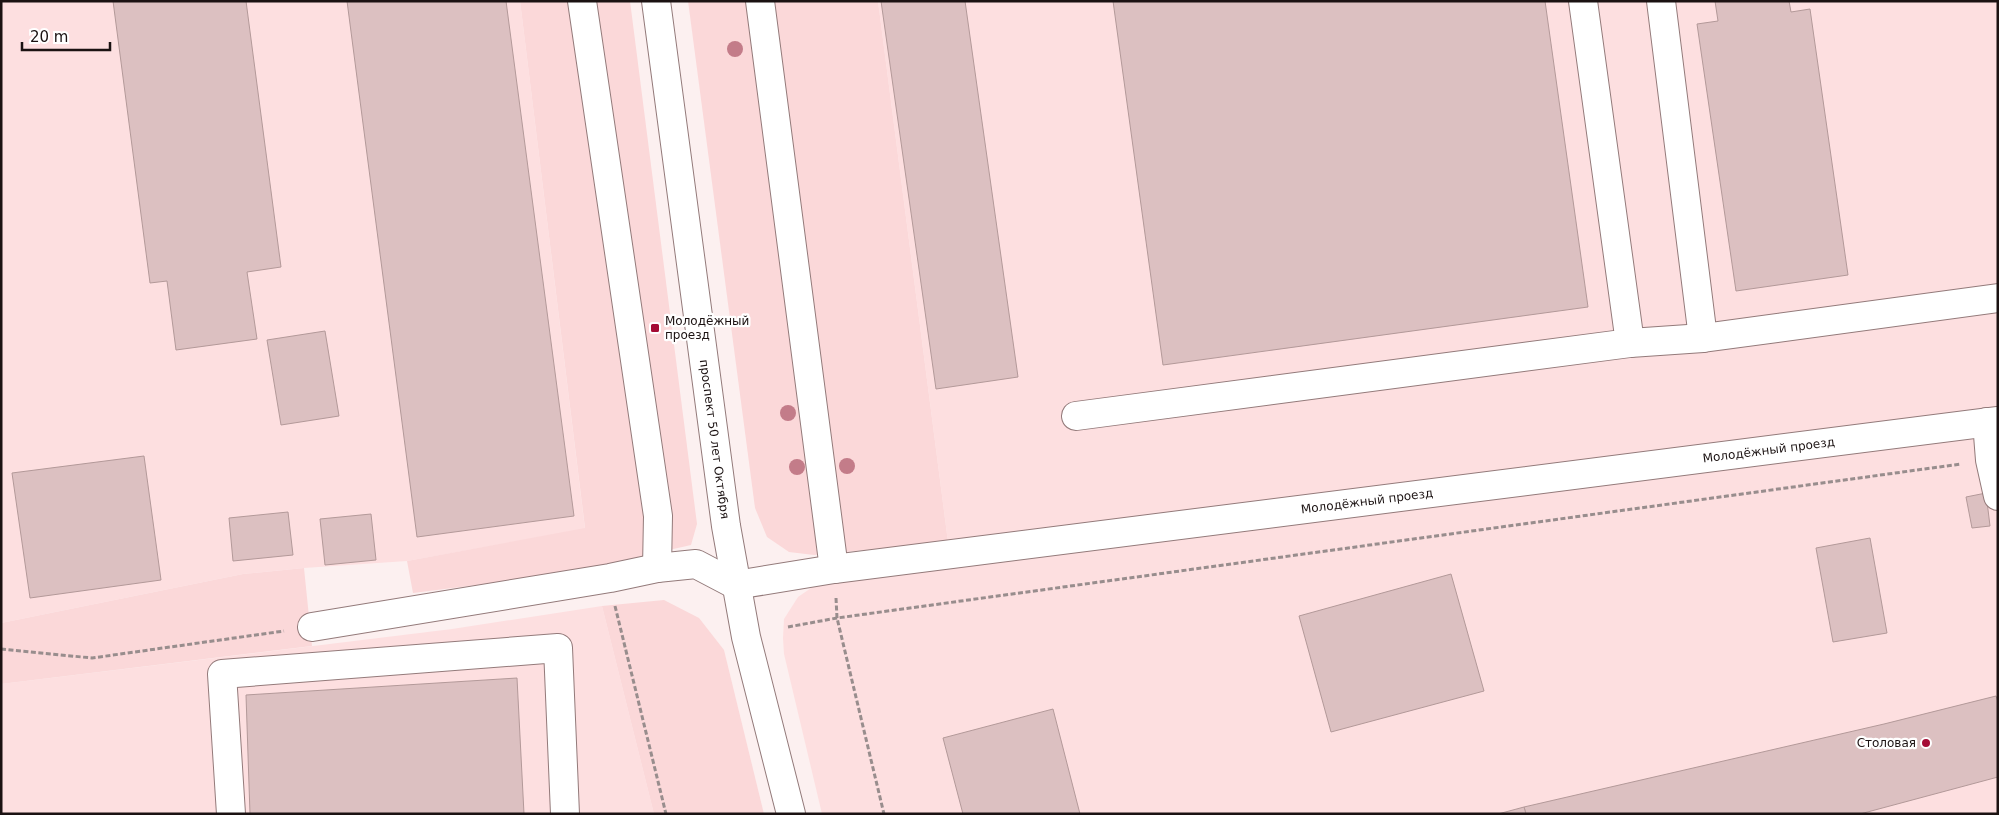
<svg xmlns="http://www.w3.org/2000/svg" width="1999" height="815" viewBox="0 0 1999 815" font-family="'DejaVu Sans',sans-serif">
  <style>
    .built { fill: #fddfe0 }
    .green { fill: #fbd8d9 }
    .building { fill: #dcc0c1; stroke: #b39999 }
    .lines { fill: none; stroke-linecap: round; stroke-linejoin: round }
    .minor-casing { stroke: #937a7a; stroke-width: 30 }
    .major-casing { stroke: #937a7a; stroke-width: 30 }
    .path { stroke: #988d8d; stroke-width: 3; stroke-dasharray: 5 2.5; stroke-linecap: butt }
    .minor { stroke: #fff; stroke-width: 28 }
    .major { stroke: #fff; stroke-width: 28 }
    .tree { fill: #c37c89 }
    .poi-dot { fill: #a50b35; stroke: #fff; stroke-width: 2 }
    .labels { text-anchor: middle; stroke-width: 4.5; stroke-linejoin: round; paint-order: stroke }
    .poi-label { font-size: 12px; fill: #1b1212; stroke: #fff; text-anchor: start }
    .street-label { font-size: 12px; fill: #1b1212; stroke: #fff }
  </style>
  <rect width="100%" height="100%" fill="#fcf0f0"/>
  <g class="built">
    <path d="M1 1H520L585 529 407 561 304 568 243 574 1 623Z"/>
    <path d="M878 1H1998V408L948 542Z"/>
    <path d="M1998 434V814H822L784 654 783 638 784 619 798 597 824 579Z"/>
    <path d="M602 606 654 814H1V684L452 629Z"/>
  </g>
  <g class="green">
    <path d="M520 1H630L697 524 691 545 563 574 413 593 407 561 585 528Z"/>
    <path d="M688 1H878L948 542 814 555 789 552 767 537 755 508Z"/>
    <path d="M304 568 312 646 1 684V623L243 574Z"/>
    <path d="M664 600 699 618 724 650 764 814H654L602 606Z"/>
  </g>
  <g class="building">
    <path d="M113 1H246L281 267 247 272 257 339 176 350 167 281 150 283Z"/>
    <path d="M347 1H506L574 516 417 537Z"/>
    <path d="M881 1H965L1018 377 936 389Z"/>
    <path d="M1113 1H1545L1588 307 1163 365Z"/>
    <path d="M1715 1H1789L1791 12 1810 9 1848 275 1736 291 1697 24 1718 21Z"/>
    <path d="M325 331 339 416 281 425 267 340Z"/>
    <path d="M144 456 161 580 30 598 12 473Z"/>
    <path d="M1986 493 1990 526 1972 528 1966 497Z"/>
    <path d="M288 512 293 555 233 561 229 518Z"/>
    <path d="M371 514 376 560 325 565 320 519Z"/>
    <path d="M1870 538 1887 633 1833 642 1816 548Z"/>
    <path d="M1451 574 1484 691 1331 732 1299 616Z"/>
    <path d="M517 678 524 814H250L246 695Z"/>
    <path d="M1996 696 1998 702V777L1860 814H1526L1524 807 1884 724Z"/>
    <path d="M1053 709 1080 814H963L943 738Z"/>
    <path d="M1524 807 1526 814H1498Z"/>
  </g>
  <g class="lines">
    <g class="minor-casing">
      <g id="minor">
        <path d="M582 1 658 516 657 568"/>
        <path d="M760 1 834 569"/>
        <path d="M1661 1 1703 338"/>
        <path d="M1630 343 1703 338 1998 298"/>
        <path d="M1076 416 1630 343 1583 1"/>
        <path d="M1987 422 1990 460 1998 496"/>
        <path id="s1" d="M312 627 610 578 657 568 696 564 736 585 834 569 1998 421"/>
        <path d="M231 814 222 674 558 648 565 814"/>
      </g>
    </g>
    <g class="major-casing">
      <g id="major">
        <path id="s2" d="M656 1 726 526 746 637 791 814"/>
      </g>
    </g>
    <g class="path">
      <path d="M836 598 837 618 884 814"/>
      <path d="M615 606 666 814"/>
      <path d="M788 627 837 618 1961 464"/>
      <path d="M1 649 92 658 284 631"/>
    </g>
    <use href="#minor" class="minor"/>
    <use href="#major" class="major"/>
  </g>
  <g class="tree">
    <circle cx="735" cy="49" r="8"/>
    <circle cx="788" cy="413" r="8"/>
    <circle cx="847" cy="466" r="8"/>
    <circle cx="797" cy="467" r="8"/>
  </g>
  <g class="poi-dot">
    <rect x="650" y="323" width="10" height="10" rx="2.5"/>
    <circle cx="1926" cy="743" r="5"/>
  </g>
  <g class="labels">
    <g class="poi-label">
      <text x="665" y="325">Молодёжный<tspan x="665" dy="14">проезд</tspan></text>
      <text x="1916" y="747" text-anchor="end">Столовая</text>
    </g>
    <g class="street-label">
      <text dy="4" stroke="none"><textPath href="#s2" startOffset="442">проспект 50 лет Октября</textPath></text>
      <text dy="4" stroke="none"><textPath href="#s1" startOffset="1476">Молодёжный проезд</textPath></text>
      <text dy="4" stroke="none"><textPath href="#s1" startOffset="1071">Молодёжный проезд</textPath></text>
    </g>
  </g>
  <rect width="1999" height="815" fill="none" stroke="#1b1212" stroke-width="5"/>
  <path d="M22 42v8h88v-8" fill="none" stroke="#1b1212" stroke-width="2.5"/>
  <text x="30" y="42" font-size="15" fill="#1b1212" stroke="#ffffff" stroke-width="4" paint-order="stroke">20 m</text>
</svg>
